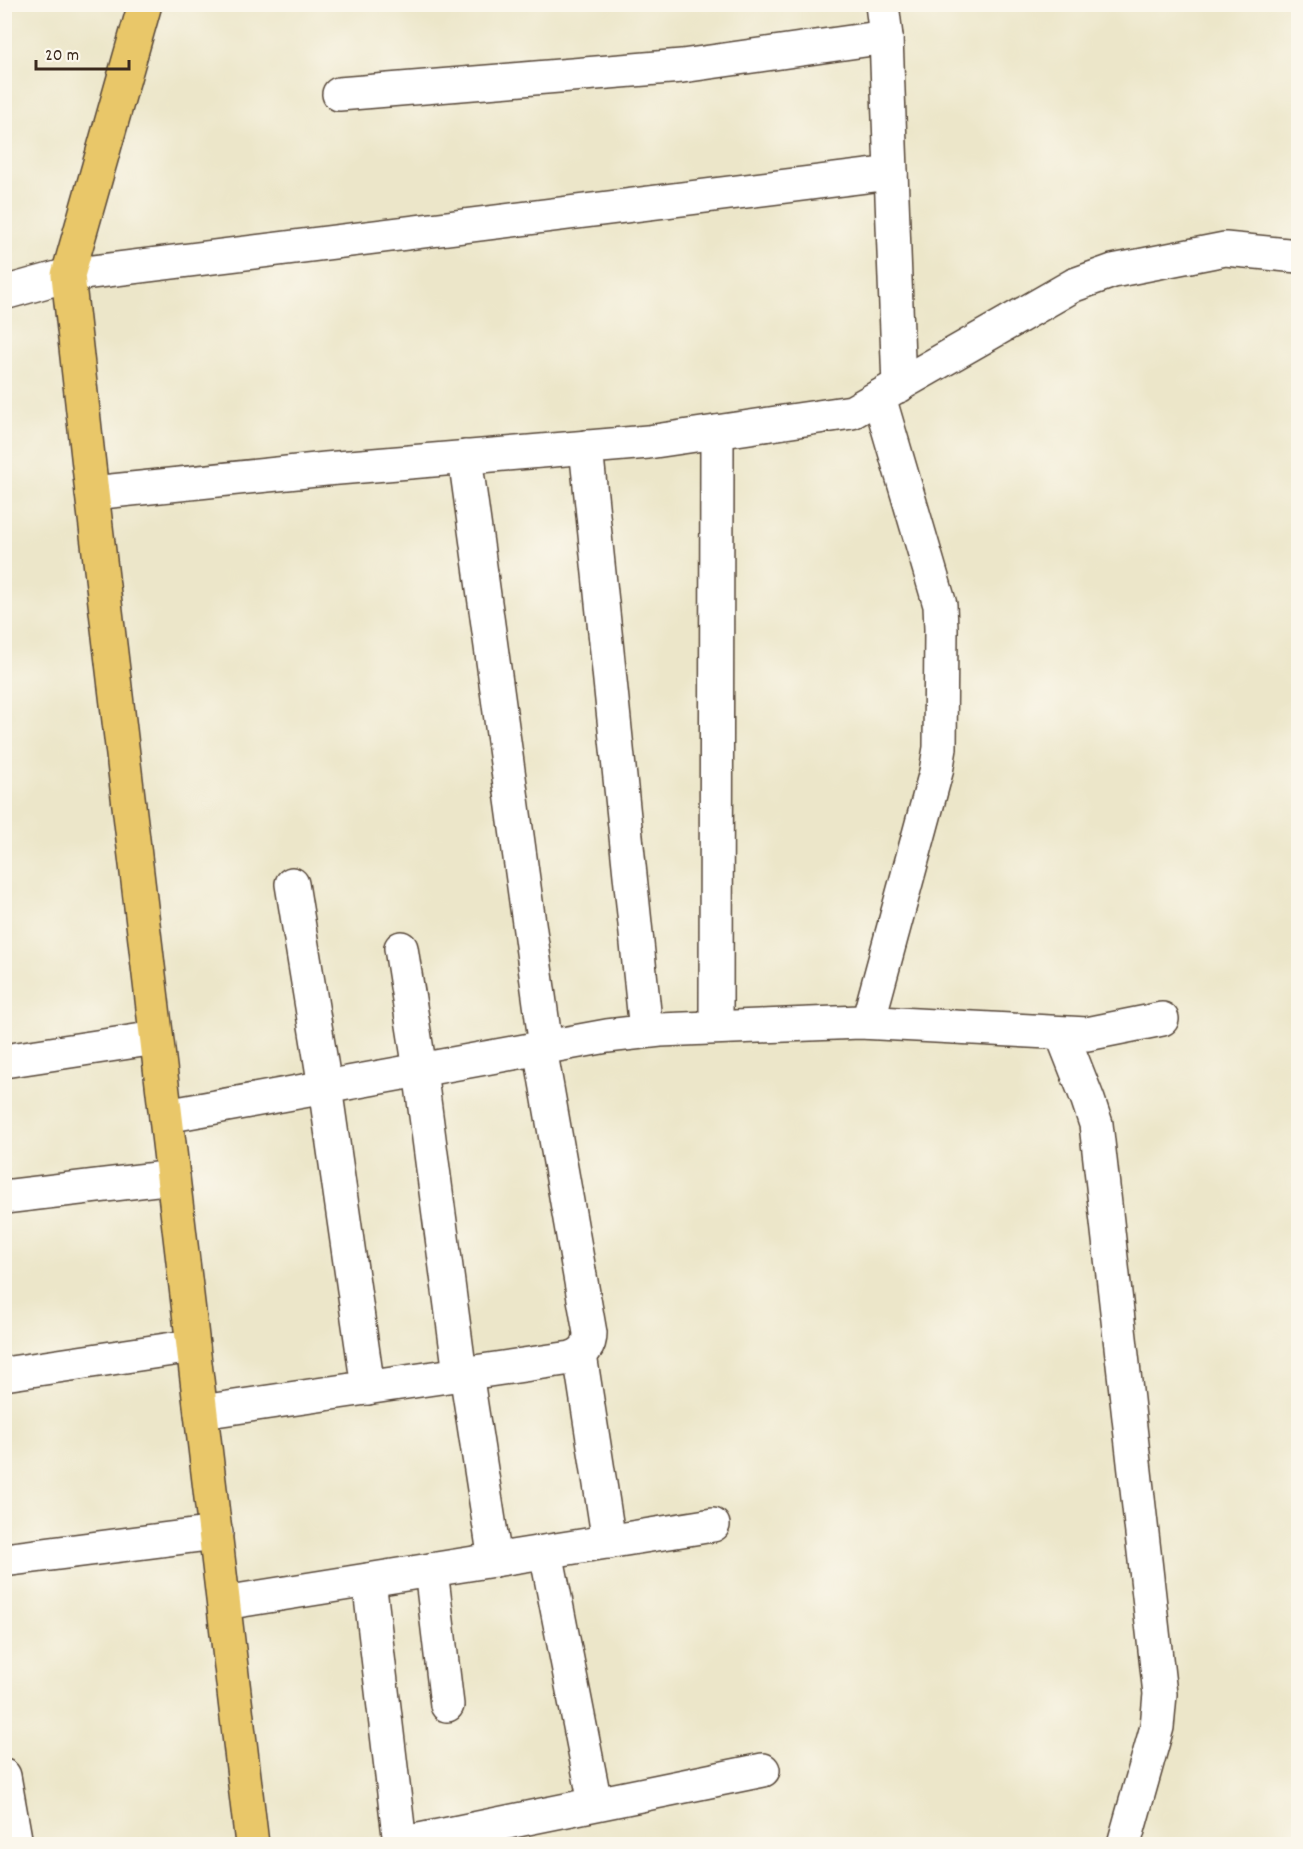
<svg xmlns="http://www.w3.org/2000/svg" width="1303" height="1849" viewBox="0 0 1303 1849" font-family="Dekko,sans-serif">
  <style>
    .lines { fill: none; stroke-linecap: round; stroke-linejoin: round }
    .minor-casing { stroke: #564638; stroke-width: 36 }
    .major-casing { stroke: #564638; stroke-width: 36 }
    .minor { stroke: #fff; stroke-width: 33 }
    .major { stroke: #e9c769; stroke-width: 33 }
  </style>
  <rect width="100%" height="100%" fill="#fbf7ec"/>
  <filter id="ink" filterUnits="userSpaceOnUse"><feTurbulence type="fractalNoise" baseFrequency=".0167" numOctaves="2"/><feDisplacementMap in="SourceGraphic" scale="12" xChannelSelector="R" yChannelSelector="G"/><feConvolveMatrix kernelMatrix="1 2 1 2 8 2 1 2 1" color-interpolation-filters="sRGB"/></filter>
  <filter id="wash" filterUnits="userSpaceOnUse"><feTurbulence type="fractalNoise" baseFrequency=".008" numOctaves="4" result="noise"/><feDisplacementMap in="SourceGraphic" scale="24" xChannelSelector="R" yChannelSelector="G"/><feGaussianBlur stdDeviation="1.35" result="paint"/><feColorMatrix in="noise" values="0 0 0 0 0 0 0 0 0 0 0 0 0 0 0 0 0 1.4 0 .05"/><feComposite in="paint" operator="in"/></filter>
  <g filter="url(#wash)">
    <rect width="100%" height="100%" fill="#ece6c9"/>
  </g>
  <g filter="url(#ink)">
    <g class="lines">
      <g class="minor-casing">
        <g id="minor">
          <path d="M882 4 886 37 899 386"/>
          <path d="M339 94 682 66 886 37"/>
          <path d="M4 293 68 275 891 173"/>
          <path d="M586 447 646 1031"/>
          <path d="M465 457 546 1047"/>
          <path d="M92 493 326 469 648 442 852 412 1074 285 1113 271 1225 249 1298 256"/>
          <path d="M292 884 325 1087 368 1388"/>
          <path d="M401 948 420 1070 460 1374"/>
          <path d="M868 1022 936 772 940 748 941 629 940 605 879 397"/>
          <path d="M716 1027 717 432"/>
          <path d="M1062 1034 1088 1100 1096 1124 1160 1694 1157 1727 1124 1844"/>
          <path d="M4 1061 156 1038"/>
          <path d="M166 1116 607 1036 660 1030 860 1022 1087 1034 1162 1019"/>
          <path d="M4 1197 173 1177"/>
          <path d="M580 1355 609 1542"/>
          <path d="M466 1373 495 1560"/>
          <path d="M4 1374 193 1346"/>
          <path d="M201 1412 571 1358C584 1354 590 1346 590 1333L540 1048"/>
          <path d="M546 1552 595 1803"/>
          <path d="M4 1560 216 1533"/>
          <path d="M431 1570 447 1705"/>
          <path d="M369 1580 400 1844 763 1770"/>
          <path d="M224 1603 713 1525"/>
          <path d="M4 1776 16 1844"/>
        </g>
      </g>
      <g class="major-casing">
        <path id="major" d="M145 4 68 275 92 493 252 1844"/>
      </g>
      <use href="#minor" class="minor"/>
      <use href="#major" class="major"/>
    </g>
  </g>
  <rect width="1303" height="1849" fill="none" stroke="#fbf7ec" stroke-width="24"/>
  <path d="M36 60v9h93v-9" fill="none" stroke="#3b2a1e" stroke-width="3"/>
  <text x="45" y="60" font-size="18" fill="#3b2a1e" stroke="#fbf7ec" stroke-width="4.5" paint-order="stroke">20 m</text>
</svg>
